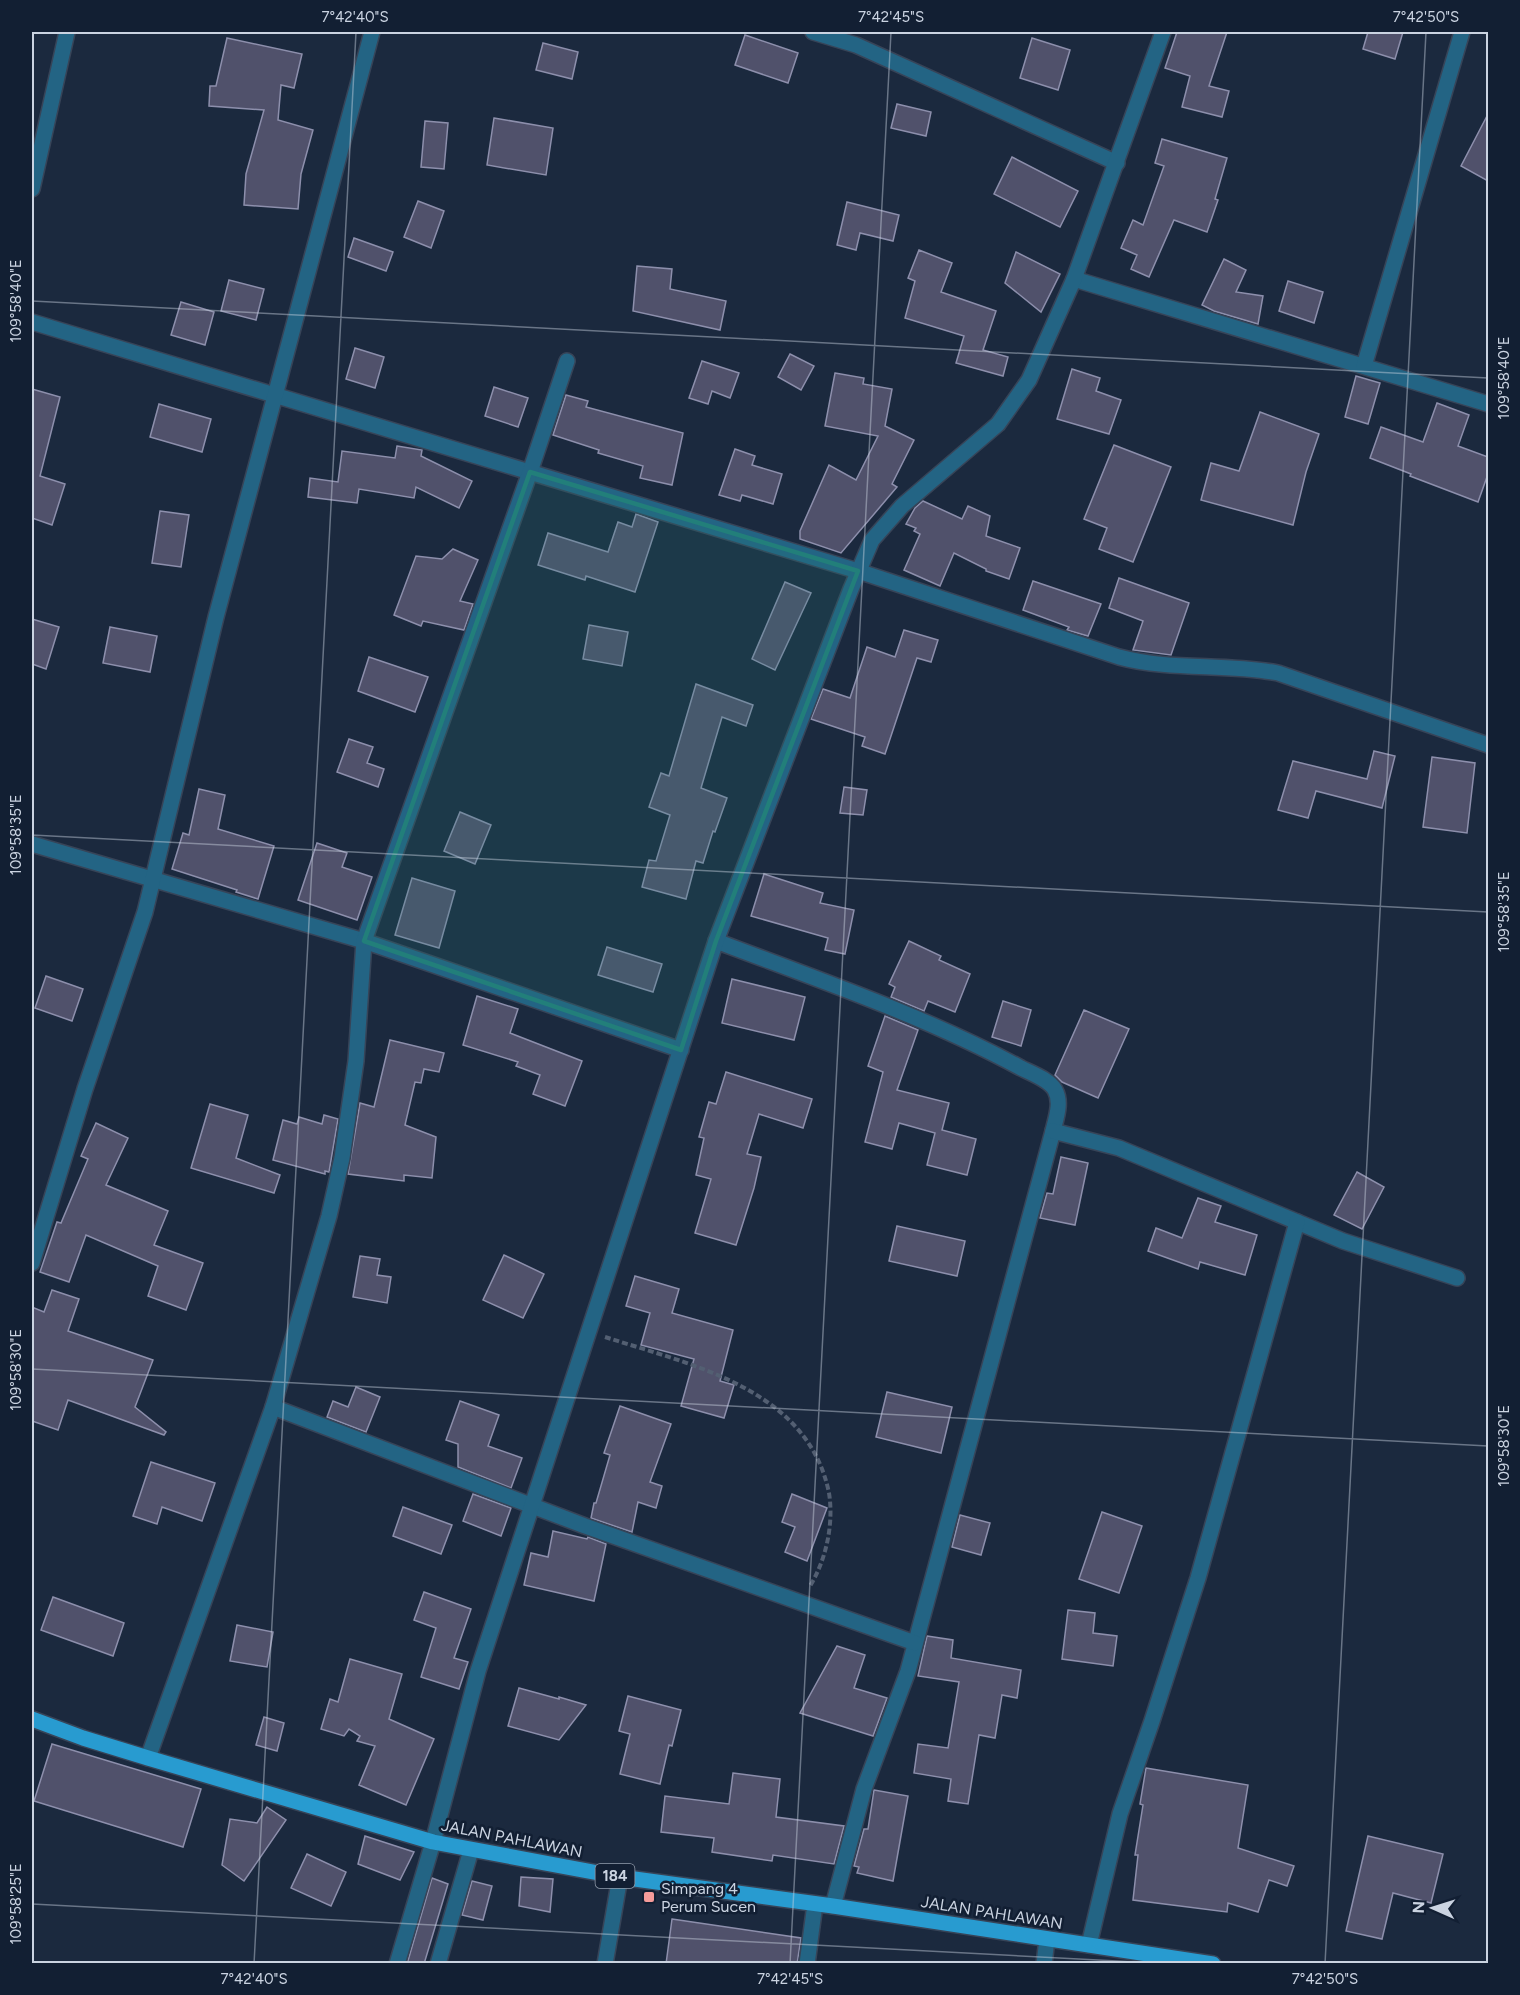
<svg xmlns="http://www.w3.org/2000/svg" width="1520" height="1995" viewBox="0 0 1520 1995" font-family="Figtree,sans-serif">
  <style>
    .building { fill: #50516b; stroke: #8d8fac; stroke-width: 1.5 }
    .lines { fill: none; stroke-linecap: round; stroke-linejoin: round }
    .street-casing { stroke: #374458; stroke-width: 18 }
    .primary-casing { stroke: #374458; stroke-width: 18 }
    .path { stroke: #535f72; stroke-width: 4; stroke-dasharray: 6 3; stroke-linecap: butt }
    .street { stroke: #236484; stroke-width: 15 }
    .primary { stroke: #289bd0; stroke-width: 15 }
    .marked { fill: #227f7a; fill-opacity: 0.2; stroke: #227f7a; stroke-width: 4.5; stroke-linejoin: round }
    .ticks { fill: none; stroke: #cad3e1; stroke-width: 1.5; stroke-opacity: 0.45 }
    .poi-dot { fill: #f59b9a; stroke: #121f33; stroke-width: 2 }
    .labels { text-anchor: middle; stroke-width: 5; stroke-linejoin: round; paint-order: stroke }
    .shield { fill: #121f33; stroke: #939dad; stroke-width: 1.5 }
    .shield-label { font-size: 15px; font-weight: bold; fill: #cad3e1 }
    .street-label { font-size: 16px; fill: #cad3e1; stroke: #121f33 }
    .poi-label { font-size: 16px; fill: #cad3e1; stroke: #121f33; text-anchor: start }
    .neatline { fill: none; stroke: #cad3e1; stroke-width: 2 }
    .ticks-label { font-size: 15px; text-anchor: middle; fill: #cad3e1 }
  </style>
  <rect width="100%" height="100%" fill="#1b293e"/>
  <g class="building">
    <path d="M1177 32H1227L1209 86 1229 91 1222 117 1182 107 1190 76 1165 68Z"/>
    <path d="M1368 32H1403L1395 59 1363 49Z"/>
    <path d="M745 35 798 53 788 83 735 65Z"/>
    <path d="M227 38 302 54 294 88 281 85 278 120 313 130 301 174 298 209 244 205 246 174 264 110 209 106 210 86H216Z"/>
    <path d="M1032 38 1070 50 1058 90 1020 78Z"/>
    <path d="M543 43 578 52 572 79 536 70Z"/>
    <path d="M897 104 931 112 926 136 891 128Z"/>
    <path d="M1488 114V181L1461 166Z"/>
    <path d="M494 118 553 128 546 175 487 165Z"/>
    <path d="M425 121 448 123 444 169 421 167Z"/>
    <path d="M1162 139 1227 158 1215 199 1218 200 1207 232 1174 220 1149 277 1131 269 1137 255 1121 248 1133 220 1143 225 1164 166 1155 163Z"/>
    <path d="M1012 157 1078 191 1060 227 994 194Z"/>
    <path d="M418 201 444 211 431 248 404 237Z"/>
    <path d="M847 202 899 215 893 241 860 233 856 250 837 245Z"/>
    <path d="M354 238 393 252 386 271 348 257Z"/>
    <path d="M919 250 952 263 941 292 996 311 983 350 1008 357 1003 376 956 363 964 336 905 318 915 281 908 278Z"/>
    <path d="M1016 252 1060 274 1041 312 1005 283Z"/>
    <path d="M1224 259 1246 270 1236 292 1263 296 1258 324 1214 311 1202 305Z"/>
    <path d="M637 266 672 269 670 289 726 301 720 330 633 311Z"/>
    <path d="M229 280 264 289 256 320 221 311Z"/>
    <path d="M1288 281 1323 292 1314 323 1279 311Z"/>
    <path d="M181 302 214 312 205 345 171 335Z"/>
    <path d="M355 348 384 357 375 388 346 379Z"/>
    <path d="M790 354 814 366 801 390 778 377Z"/>
    <path d="M702 361 739 373 730 398 712 391 708 404 689 398Z"/>
    <path d="M1072 369 1100 378 1096 391 1121 400 1109 434 1057 419Z"/>
    <path d="M835 373 864 378 863 384 892 389 885 426 914 440 892 484 897 487 841 553 800 539V531L829 465 856 480 878 436 825 426Z"/>
    <path d="M1356 376 1380 383 1368 424 1345 417Z"/>
    <path d="M494 387 528 398 518 427 485 416Z"/>
    <path d="M32 389 60 397 40 476 65 484 52 525 32 518Z"/>
    <path d="M566 395 588 401 586 407 683 433 672 485 640 478 643 466 598 453 599 450 553 435Z"/>
    <path d="M1437 403 1469 415 1458 446 1488 457V474L1478 502 1410 476 1411 474 1370 458 1381 427 1423 442Z"/>
    <path d="M159 404 211 419 202 452 150 437Z"/>
    <path d="M1260 412 1319 434 1306 472 1293 525 1201 500 1211 463 1239 471Z"/>
    <path d="M1114 445 1171 467 1133 562 1099 549 1107 528 1084 519Z"/>
    <path d="M397 446 422 450 421 456 472 481 459 508 416 487 414 498 359 489 357 503 308 497 310 478 338 482 342 451 395 458Z"/>
    <path d="M735 449 755 456 752 465 782 474 773 504 742 495 740 501 719 495Z"/>
    <path d="M923 501 962 519 968 506 990 516 986 536 1020 548 1009 579 986 571V569L954 553 940 586 904 570 920 534 914 531 916 528 906 524 915 508Z"/>
    <path d="M160 511 189 515 181 567 152 563Z"/>
    <path d="M636 514 658 522 635 592 586 576 585 580 538 565 548 533 608 552 618 522 632 527Z"/>
    <path d="M453 549 478 560 460 601 473 604 464 630 423 621 421 626 394 615 416 556 442 559Z"/>
    <path d="M1119 578 1189 603 1171 655 1133 650 1143 621 1109 608Z"/>
    <path d="M1033 581 1101 604 1088 636 1067 630 1069 627 1023 610Z"/>
    <path d="M785 582 811 593 775 670 752 659Z"/>
    <path d="M32 619 59 627 46 669 32 664Z"/>
    <path d="M589 625 628 632 622 666 583 659Z"/>
    <path d="M110 627 157 636 150 672 103 663Z"/>
    <path d="M904 630 938 640 931 662 917 658 885 754 862 746 865 737 811 719 823 689 850 698 867 647 895 657Z"/>
    <path d="M369 657 428 677 415 712 358 691Z"/>
    <path d="M696 684 753 705 746 726 722 717 701 788 727 798 715 832 713 831 703 863 696 861 686 899 642 887 649 860 656 861 670 815 649 807 661 773 669 776Z"/>
    <path d="M349 739 373 747 367 763 384 769 378 787 337 772Z"/>
    <path d="M1374 751 1395 756 1382 808 1316 791 1308 818 1278 810 1293 761 1367 779Z"/>
    <path d="M1432 757 1475 763 1467 833 1423 827Z"/>
    <path d="M844 787 867 790 863 815 840 813Z"/>
    <path d="M199 789 225 795 218 829 274 846 258 899 236 892 237 890 172 869 183 833 189 835Z"/>
    <path d="M460 812 491 825 475 864 444 851Z"/>
    <path d="M317 843 347 853 342 867 372 877 357 920 298 900Z"/>
    <path d="M764 874 823 893 820 903 854 910 845 954 825 950 828 938 751 916Z"/>
    <path d="M412 878 455 891 439 948 395 935Z"/>
    <path d="M909 941 941 956 939 960 970 974 955 1012 928 1001 924 1011 891 997 895 987 889 984Z"/>
    <path d="M607 947 662 964 653 992 598 975Z"/>
    <path d="M46 976 83 989 72 1021 35 1008Z"/>
    <path d="M732 979 805 997 794 1040 722 1023Z"/>
    <path d="M477 996 518 1009 510 1033 582 1061 565 1106 533 1094 540 1075 516 1066 518 1062 463 1045Z"/>
    <path d="M1003 1001 1031 1010 1021 1046 992 1037Z"/>
    <path d="M1084 1010 1129 1029 1098 1098 1062 1082 1055 1075Z"/>
    <path d="M885 1016 918 1030 897 1090 949 1103 942 1130 976 1139 967 1175 927 1165 935 1133 899 1123 892 1149 865 1142 883 1072 868 1066Z"/>
    <path d="M390 1040 444 1053 439 1072 424 1069 421 1083 415 1082 405 1125 436 1137 432 1178 404 1175V1181L348 1174 360 1103 374 1107Z"/>
    <path d="M726 1072 812 1099 803 1128 759 1114 747 1154 761 1157 754 1188 736 1245 695 1233 711 1179 696 1175 704 1138 699 1137 709 1102 716 1104Z"/>
    <path d="M210 1104 248 1115 236 1158 280 1175 274 1193 191 1168Z"/>
    <path d="M324 1115 338 1119 329 1172 325 1171V1174L273 1160 283 1120 297 1124 299 1117 322 1124Z"/>
    <path d="M96 1123 128 1138 106 1185 168 1211 154 1245 203 1263 186 1310 148 1296 158 1266 86 1235 69 1282 40 1272 57 1222 61 1223 88 1159 81 1156Z"/>
    <path d="M1061 1157 1088 1163 1075 1225 1040 1218 1047 1193 1053 1194Z"/>
    <path d="M1357 1172 1384 1187 1362 1229 1334 1215Z"/>
    <path d="M1198 1198 1221 1206 1215 1222 1257 1235 1245 1275 1200 1262 1198 1269 1148 1251 1156 1228 1182 1238Z"/>
    <path d="M897 1226 965 1241 957 1276 889 1261Z"/>
    <path d="M504 1255 544 1274 523 1318 483 1300Z"/>
    <path d="M360 1256 380 1259 377 1275 391 1277 387 1303 353 1297Z"/>
    <path d="M635 1276 679 1289 672 1313 733 1330 720 1381 734 1385 724 1418 681 1406 694 1359 641 1345 650 1313 626 1306Z"/>
    <path d="M52 1290 79 1299 68 1331 153 1360 135 1407 166 1432 164 1435 68 1400 58 1430 32 1421V1307L44 1312Z"/>
    <path d="M356 1387 380 1397 366 1432 327 1417 333 1401 348 1407Z"/>
    <path d="M887 1392 952 1407 941 1453 876 1437Z"/>
    <path d="M460 1401 499 1415 488 1446 522 1458 511 1488 458 1467V1444L446 1440Z"/>
    <path d="M620 1406 671 1424 650 1482 662 1486 656 1508 638 1502 632 1532 591 1518 594 1503H596L610 1455 604 1453Z"/>
    <path d="M151 1462 215 1483 202 1521 162 1507 157 1524 133 1516Z"/>
    <path d="M473 1494 511 1508 501 1536 463 1521Z"/>
    <path d="M792 1494 827 1508 807 1561 785 1552 795 1527 782 1522Z"/>
    <path d="M403 1507 452 1525 441 1554 393 1536Z"/>
    <path d="M1102 1512 1142 1526 1119 1593 1079 1579Z"/>
    <path d="M960 1515 990 1523 981 1555 952 1547Z"/>
    <path d="M553 1531 587 1539 588 1537 606 1544 594 1601 524 1585 531 1553 548 1557Z"/>
    <path d="M424 1592 471 1609 454 1658 468 1662 459 1689 421 1677 436 1628 414 1620Z"/>
    <path d="M53 1597 124 1623 113 1656 41 1630Z"/>
    <path d="M1068 1610 1095 1613 1093 1633 1117 1636 1113 1666 1062 1659Z"/>
    <path d="M237 1625 273 1632 267 1667 230 1661Z"/>
    <path d="M927 1636 953 1640 951 1658 1021 1670 1017 1698 1002 1695 995 1738 979 1735 968 1804 948 1801 951 1779 914 1773 918 1744 948 1748 959 1682 918 1676Z"/>
    <path d="M837 1646 865 1655 854 1688 887 1698 873 1736 800 1713Z"/>
    <path d="M350 1659 402 1674 389 1719 434 1739 406 1805 359 1785 375 1746 357 1741 360 1736 349 1729 344 1736 321 1729 330 1699 338 1702Z"/>
    <path d="M519 1688 559 1699V1697L586 1705 559 1740 508 1726Z"/>
    <path d="M628 1696 681 1710 672 1746 669 1745 660 1784 620 1774 630 1734 619 1731Z"/>
    <path d="M264 1717 284 1723 277 1751 256 1745Z"/>
    <path d="M52 1744 201 1789 183 1847 34 1801Z"/>
    <path d="M1146 1768 1248 1785 1238 1848 1294 1866 1287 1886 1269 1880 1258 1912 1228 1903 1227 1912 1133 1900 1138 1855H1135L1143 1805 1140 1804Z"/>
    <path d="M733 1773 780 1779 776 1817 844 1826 834 1864 773 1855 772 1861 712 1852 714 1838 661 1832 665 1796 729 1804Z"/>
    <path d="M874 1790 908 1796 893 1881 857 1873 859 1867 854 1866 864 1829H868Z"/>
    <path d="M267 1807 286 1820 244 1881 222 1865 230 1819 257 1823Z"/>
    <path d="M365 1836 414 1852 400 1880 358 1864Z"/>
    <path d="M1368 1836 1443 1854 1431 1903 1393 1893 1382 1939 1346 1931Z"/>
    <path d="M307 1854 346 1872 331 1906 291 1888Z"/>
    <path d="M521 1877 553 1879 550 1912 519 1906Z"/>
    <path d="M432 1878 448 1884 424 1964H407Z"/>
    <path d="M472 1881 492 1886 483 1920 462 1915Z"/>
    <path d="M672 1919 801 1938 797 1964H666Z"/>
  </g>
  <g class="lines">
    <g class="street-casing">
      <g id="street">
        <path d="M813 32 856 45 1117 163"/>
        <path d="M32 189 67 32"/>
        <path d="M1074 279 1488 404"/>
        <path d="M32 322 858 571 1119 657C1171 671 1225 663 1278 673L1488 745"/>
        <path d="M1364 366 1462 32"/>
        <path d="M32 844 364 941 681 1050"/>
        <path d="M716 941C819 980 925 1016 1021 1068 1031 1073 1050 1080 1055 1090 1062 1102 1056 1118 1053 1131L908 1671 864 1789 833 1906"/>
        <path d="M1053 1131 1119 1148 1343 1241 1457 1278"/>
        <path d="M32 1263 85 1089 145 912 216 617 372 32"/>
        <path d="M273 1407 585 1526 915 1643"/>
        <path d="M148 1758 273 1407 329 1216 342 1158 356 1061 364 941 530 472 567 361"/>
        <path d="M1089 1945 1120 1814 1152 1721 1198 1578 1297 1222"/>
        <path d="M397 1964 433 1842 478 1671 716 941 851 589 872 540 902 506 998 424 1029 380 1074 279 1163 32"/>
        <path d="M438 1964 471 1850"/>
        <path d="M605 1964 620 1877"/>
        <path d="M807 1964 815 1904"/>
        <path d="M1044 1964 1047 1939"/>
      </g>
    </g>
    <g class="primary-casing">
      <path id="primary" d="M32 1719 83 1738 148 1758 433 1842 620 1877 833 1906 1213 1964"/>
    </g>
    <path class="path" d="M605 1337C692 1365 808 1389 829 1493 834 1524 826 1560 810 1586"/>
    <use href="#street" class="street"/>
    <use href="#primary" class="primary"/>
  </g>
  <path class="marked" d="M530 472 858 571 716 941 681 1050 364 941Z"/>
  <path class="ticks" d="M32 301 1488 378M32 835 1488 912M32 1369 1488 1446M32 1904 1175 1964M254 1964 356 32M790 1964 891 32M1325 1964 1426 32"/>
  <rect class="poi-dot" x="643" y="1891" width="12" height="12" rx="3"/>
  <g class="labels">
    <rect class="shield" x="595.5" y="1864" width="39" height="24" rx="4.5"/>
    <g class="shield-label">
      <text x="615" y="1881">184</text>
    </g>
    <g class="street-label">
      <text transform="translate(512 1838) rotate(11)" y="6">JALAN PAHLAWAN</text>
      <text transform="translate(992 1912) rotate(9)" y="6">JALAN PAHLAWAN</text>
    </g>
    <g class="poi-label">
      <text x="661" y="1894">Simpang 4<tspan x="661" dy="18">Perum Sucen</tspan></text>
    </g>
  </g>
  <rect width="1520" height="1995" fill="none" stroke="#121f33" stroke-width="66"/>
  <g transform="translate(1433 1908) rotate(273)" stroke="#121f33" stroke-width="4.5" paint-order="stroke">
  <path d="M0-4.5L10 22L0 15L-10 22Z" fill="#cad3e1"/>
  <text y="-9" font-size="16" font-weight="bold" text-anchor="middle" fill="#cad3e1">N</text>
  </g>
  <rect x="33" y="33" width="1454" height="1929" class="neatline"/>
  <g class="ticks-label">
    <text x="355" y="22">7°42'40"S</text>
    <text x="891" y="22">7°42'45"S</text>
    <text x="1426" y="22">7°42'50"S</text>
    <text transform="translate(16 301) rotate(-90)" y="5">109°58'40"E</text>
    <text transform="translate(1504 378) rotate(-90)" y="5">109°58'40"E</text>
    <text transform="translate(16 835) rotate(-90)" y="5">109°58'35"E</text>
    <text transform="translate(1504 912) rotate(-90)" y="5">109°58'35"E</text>
    <text transform="translate(16 1370) rotate(-90)" y="5">109°58'30"E</text>
    <text transform="translate(1504 1446) rotate(-90)" y="5">109°58'30"E</text>
    <text transform="translate(16 1904) rotate(-90)" y="5">109°58'25"E</text>
    <text x="254" y="1984">7°42'40"S</text>
    <text x="790" y="1984">7°42'45"S</text>
    <text x="1325" y="1984">7°42'50"S</text>
  </g>
</svg>
